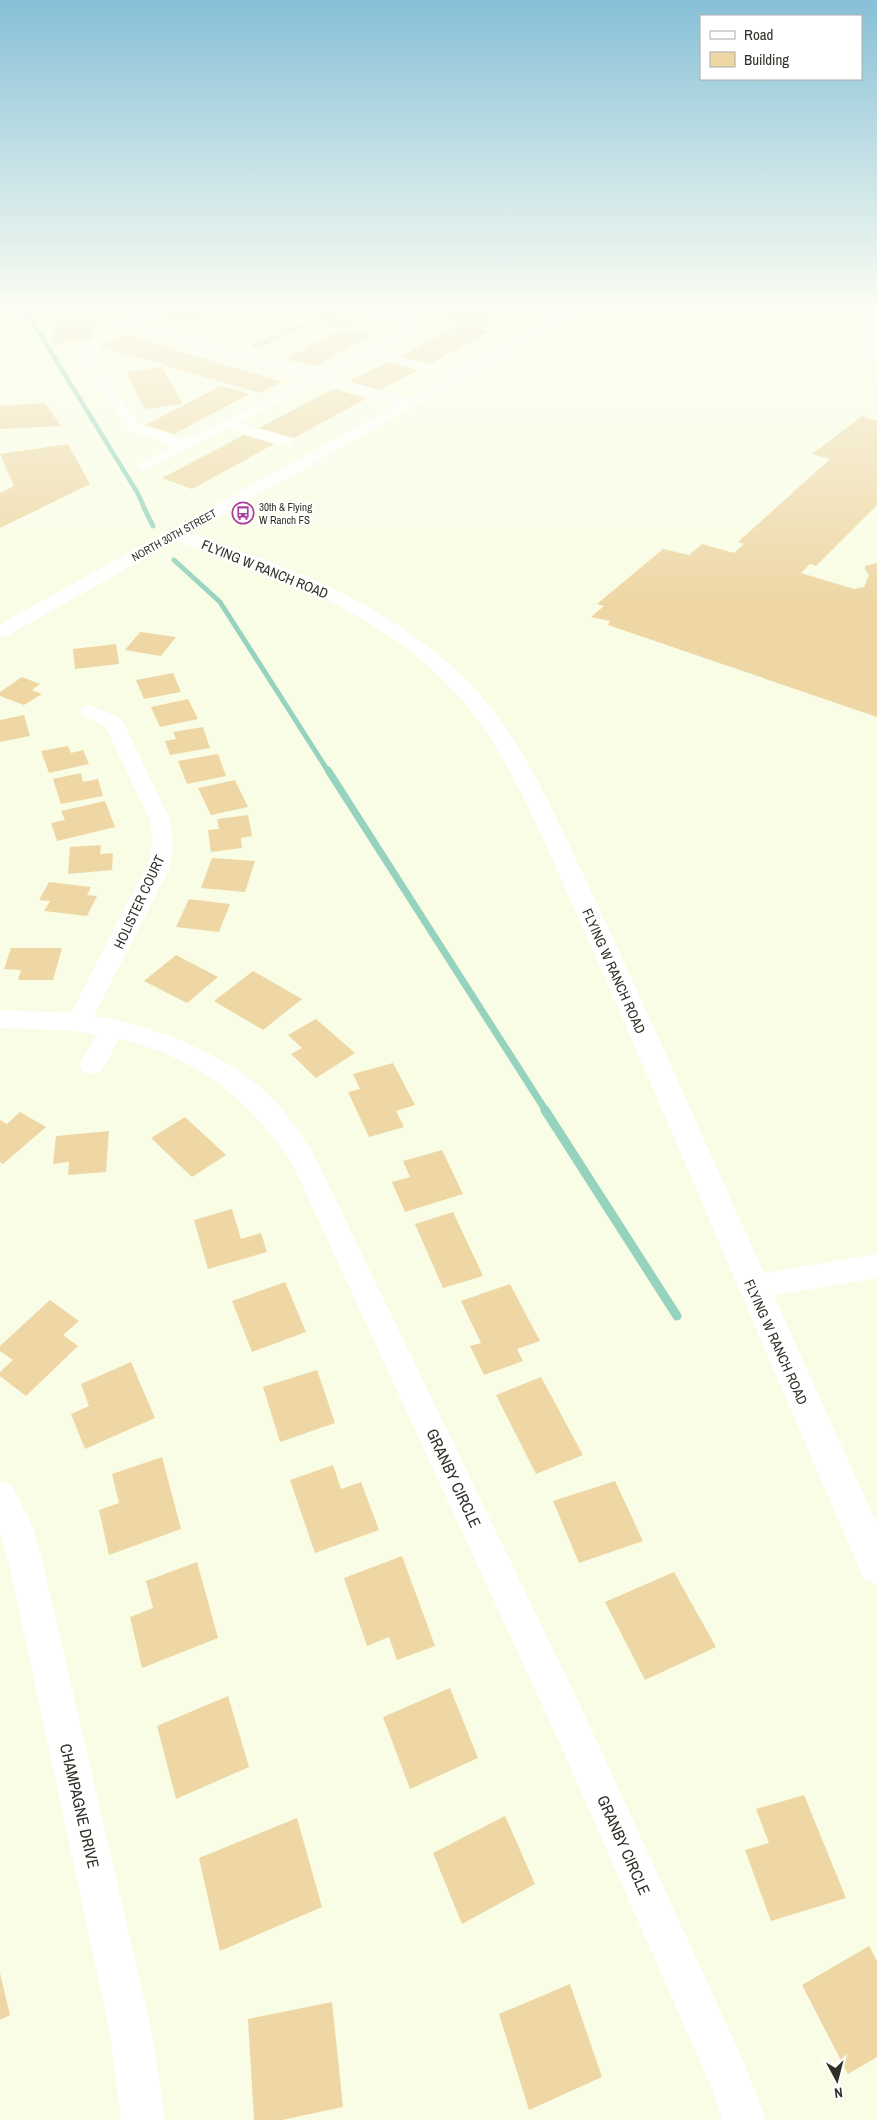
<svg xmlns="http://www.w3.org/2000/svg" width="877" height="2120" viewBox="0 0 877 2120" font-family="'Archivo Narrow',sans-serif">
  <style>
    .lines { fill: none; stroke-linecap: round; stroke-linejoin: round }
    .stream-far3 { stroke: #95d3be; stroke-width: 4.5 }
    .stream-far2 { stroke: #95d3be; stroke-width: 5 }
    .stream-far1 { stroke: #95d3be; stroke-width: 7 }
    .stream { stroke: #95d3be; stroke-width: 9 }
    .building { fill: #eed7a5 }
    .minor { fill: #fff; fill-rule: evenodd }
    .tertiary { fill: #fff; fill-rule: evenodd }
    .primary { fill: #fff; fill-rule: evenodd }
    .labels { text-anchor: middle; stroke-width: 4; stroke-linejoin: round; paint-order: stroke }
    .far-poi-label { font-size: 11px; fill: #2f3027; stroke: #fff; text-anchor: start }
    .far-street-label { font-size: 11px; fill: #2f3027; stroke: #fff }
    .street-label { font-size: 14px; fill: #2f3027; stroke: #fff }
    .near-street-label { font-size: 16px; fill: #2f3027; stroke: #fff }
  </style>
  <rect width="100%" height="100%" fill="#f9fde5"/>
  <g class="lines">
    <path class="stream-far3" d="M22 305 137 492 145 509"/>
    <g class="stream-far2">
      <path d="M144 508 153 526"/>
      <path d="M174 560 220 602 328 771"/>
    </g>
    <path class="stream-far1" d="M328 770 546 1111"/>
    <path class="stream" d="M545 1110 677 1316"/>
  </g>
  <g class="building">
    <path d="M40 305H79L82 311 45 316Z"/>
    <path d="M89 305H127L126 313 87 315Z"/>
    <path d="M178 305H208L201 322H164L168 313H175Z"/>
    <path d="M261 305H283L274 312 256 309Z"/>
    <path d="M428 305H454L501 317 482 327 418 311Z"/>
    <path d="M325 311 362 320 346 328 308 319Z"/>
    <path d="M95 319 91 341 52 343 56 322Z"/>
    <path d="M297 324 306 326 285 336 275 334Z"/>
    <path d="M461 324 489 331 428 365 399 357Z"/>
    <path d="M342 329 370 335 315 366 286 359Z"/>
    <path d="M127 335 205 359 283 382 259 393 99 346Z"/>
    <path d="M273 335 282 338 259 348 250 346Z"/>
    <path d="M388 362 418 370 379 390 349 381Z"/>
    <path d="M162 367 183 404 145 409 126 372Z"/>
    <path d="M221 386 249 394 174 434 145 425Z"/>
    <path d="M333 389 367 398 294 438 259 428Z"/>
    <path d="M45 403 61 426 0 429V406Z"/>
    <path d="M862 416 877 421V505L816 566 810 564 801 573 854 589 864 587 869 575 865 570V566L877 563V717L608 625 610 621 591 617 604 606 597 604 663 549 689 555 702 544 734 553 744 544 738 542 830 459 812 454Z"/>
    <path d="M244 435 274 444 192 489 162 478Z"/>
    <path d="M68 444 90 484 0 528V493L14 486 0 454Z"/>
    <path d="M140 632 176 637 161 656 125 650Z"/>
    <path d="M116 644 119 664 75 669 73 649Z"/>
    <path d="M173 673 181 692 144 699 136 680Z"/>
    <path d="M22 677 40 684 32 690 42 694 24 705 0 696V692Z"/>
    <path d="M188 699 198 719 160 727 151 707Z"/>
    <path d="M24 715 30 736 0 742V720Z"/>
    <path d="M203 727 210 748 170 755 165 741 176 739 173 732Z"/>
    <path d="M68 746 71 753 83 750 89 764 49 773 41 751Z"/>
    <path d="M218 754 226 776 187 784 178 761Z"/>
    <path d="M81 773 83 782 98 779 103 796 61 804 53 779Z"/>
    <path d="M235 780 248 807 211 815 198 788Z"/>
    <path d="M105 801 115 827 57 841 51 823 65 820 61 811Z"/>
    <path d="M248 815 252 836 241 838 242 848 211 852 208 830 219 829 217 819Z"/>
    <path d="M101 845 100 854 113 853 112 870 68 874 70 847Z"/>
    <path d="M212 858 255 861 245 892 201 888Z"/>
    <path d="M49 882 91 887 87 895 97 896 87 916 44 911 50 901 39 900Z"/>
    <path d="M189 899 230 904 219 932 176 927Z"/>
    <path d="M11 948H62L53 980H18L21 970 4 969Z"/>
    <path d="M176 955 218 977 187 1003 144 981Z"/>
    <path d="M253 971 302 999 263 1030 214 1001Z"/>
    <path d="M316 1019 355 1053 316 1078 291 1054 302 1048 288 1035Z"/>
    <path d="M393 1063 415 1105 396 1111 404 1127 369 1137 348 1092 360 1089 353 1074Z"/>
    <path d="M20 1112 46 1127 3 1164 0 1162V1120L7 1124Z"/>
    <path d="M185 1117 226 1155 192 1177 151 1138Z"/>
    <path d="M109 1131 106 1172 68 1175 69 1162 53 1164 56 1136Z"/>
    <path d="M442 1150 463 1194 405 1212 392 1182 410 1177 403 1161Z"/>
    <path d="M232 1209 241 1239 261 1233 267 1252 208 1269 194 1220Z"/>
    <path d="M453 1212 483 1276 443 1288 415 1224Z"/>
    <path d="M285 1282 306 1332 252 1352 232 1301Z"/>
    <path d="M510 1284 540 1341 517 1349 523 1361 484 1375 470 1346 481 1343 461 1301Z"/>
    <path d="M50 1300 79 1321 63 1335 78 1346 26 1396 0 1376V1372L13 1360 0 1351V1346Z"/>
    <path d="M131 1362 155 1418 85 1449 71 1414 89 1406 81 1384Z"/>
    <path d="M317 1370 335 1423 280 1442 263 1387Z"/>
    <path d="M541 1377 583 1455 536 1474 496 1395Z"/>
    <path d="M162 1457 181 1529 109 1555 99 1510 119 1503 112 1474Z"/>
    <path d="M333 1465 341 1489 361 1482 379 1530 315 1553 290 1480Z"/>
    <path d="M615 1481 643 1541 579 1563 553 1501Z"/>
    <path d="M402 1556 435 1646 397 1660 389 1637 367 1646 344 1578Z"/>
    <path d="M197 1562 218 1638 142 1668 130 1617 153 1608 146 1581Z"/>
    <path d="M674 1572 716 1647 645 1680 605 1602Z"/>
    <path d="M450 1688 478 1758 410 1789 383 1717Z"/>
    <path d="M228 1696 249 1767 176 1799 157 1726Z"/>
    <path d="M804 1795 846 1898 771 1921 745 1850 769 1843 756 1809Z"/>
    <path d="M505 1816 535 1884 462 1924 433 1853Z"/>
    <path d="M297 1818 322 1907 220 1951 199 1858Z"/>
    <path d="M869 1946 877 1961V2057L848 2074 802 1985Z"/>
    <path d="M0 1973 10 2015 0 2020Z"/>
    <path d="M570 1984 602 2077 529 2110 499 2014Z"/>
    <path d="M332 2002 343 2107 282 2120H254L248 2019Z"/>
  </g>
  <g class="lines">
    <g class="minor">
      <path d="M146 305H159L151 315 140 323 318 373 411 327 341 305H361L423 322 425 325 422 331 381 352 431 364 432 367 426 371 370 357 331 377 415 401 417 404 415 407H405L320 382 240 423 291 439 293 442 291 445H281L229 429 144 470 139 469 137 466 139 463 173 446 128 430 80 357 79 352C96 328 128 327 146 305ZM130 328 307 379 184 440 138 424 92 357 91 352 104 341Z"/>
      <path d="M89 705 120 718 123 722 170 820 173 850 169 869 94 1016C154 1026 222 1051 269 1095 286 1112 300 1133 313 1153L587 1720 745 2065 766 2120H722L710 2084 561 1746 293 1165C251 1100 195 1056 119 1039L101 1072 92 1074 83 1072 79 1065 97 1034 64 1030 0 1028V1010L71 1013 149 862 153 839 150 820 105 726 82 715 80 711 82 707Z"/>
      <path d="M877 1254V1278L752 1299 742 1296 738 1287 742 1278 752 1275Z"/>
      <path d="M0 1481 12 1485 34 1530 44 1568 152 2033 165 2120H121L110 2033 10 1568 0 1531Z"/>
    </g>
    <path class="tertiary" d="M176 530C199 535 221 544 243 552 323 580 402 617 463 677 514 726 544 792 574 855 592 894 610 932 628 971 712 1155 793 1341 877 1524V1584L864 1579C779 1384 697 1189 612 994 592 948 571 902 551 856 524 797 497 736 451 688 376 609 270 573 170 539L167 535 170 531Z"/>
    <path class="primary" d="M517 305H540L566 312 577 305 591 307 7 636 0 638V624L556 317 518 308Z"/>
  </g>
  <linearGradient id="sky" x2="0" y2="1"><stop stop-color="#87c0d7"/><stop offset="0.51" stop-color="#fcfef3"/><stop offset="1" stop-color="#fcfef3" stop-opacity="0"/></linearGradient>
  <rect width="877" height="602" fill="url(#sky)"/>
  <defs>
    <g id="bus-ring" transform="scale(1.125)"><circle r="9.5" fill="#fff" stroke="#ac409f" stroke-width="1.5"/><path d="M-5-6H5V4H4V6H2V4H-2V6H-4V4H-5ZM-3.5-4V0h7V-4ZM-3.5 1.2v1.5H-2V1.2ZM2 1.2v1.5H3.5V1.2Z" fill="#ac409f"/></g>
  </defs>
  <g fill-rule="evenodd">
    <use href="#bus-ring" x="243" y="513"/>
  </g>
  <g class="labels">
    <g class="far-poi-label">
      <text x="259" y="511">30th &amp; Flying<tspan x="259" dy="13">W Ranch FS</tspan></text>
    </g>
    <g class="far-street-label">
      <text transform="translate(174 535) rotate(-29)" y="4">NORTH 30TH STREET</text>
    </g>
    <g class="street-label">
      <text transform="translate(265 569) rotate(22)" y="5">FLYING W RANCH ROAD</text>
      <text transform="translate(139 902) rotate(-65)" y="5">HOLISTER COURT</text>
      <text transform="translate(614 971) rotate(66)" y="5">FLYING W RANCH ROAD</text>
      <text transform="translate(776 1342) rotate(66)" y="5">FLYING W RANCH ROAD</text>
    </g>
    <g class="near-street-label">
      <text transform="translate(454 1478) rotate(65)" y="6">GRANBY CIRCLE</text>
      <text transform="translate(80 1806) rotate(77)" y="6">CHAMPAGNE DRIVE</text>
      <text transform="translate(624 1845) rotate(66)" y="6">GRANBY CIRCLE</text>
    </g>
  </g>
  <rect x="700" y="15" width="162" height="65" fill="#ffffff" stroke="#acaca9"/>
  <rect x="710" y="31" width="25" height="8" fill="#ffffff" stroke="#acaca9"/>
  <text x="744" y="40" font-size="15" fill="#2f3027">Road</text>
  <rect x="710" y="52" width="25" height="15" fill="#eed7a5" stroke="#acaca9"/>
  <text x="744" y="65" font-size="15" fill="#2f3027">Building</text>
  <g transform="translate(837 2080) rotate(173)" stroke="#ffffff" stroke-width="4" paint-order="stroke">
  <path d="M0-4L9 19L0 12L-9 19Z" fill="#2f3027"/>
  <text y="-8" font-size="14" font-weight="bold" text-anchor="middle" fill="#2f3027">N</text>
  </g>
</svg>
